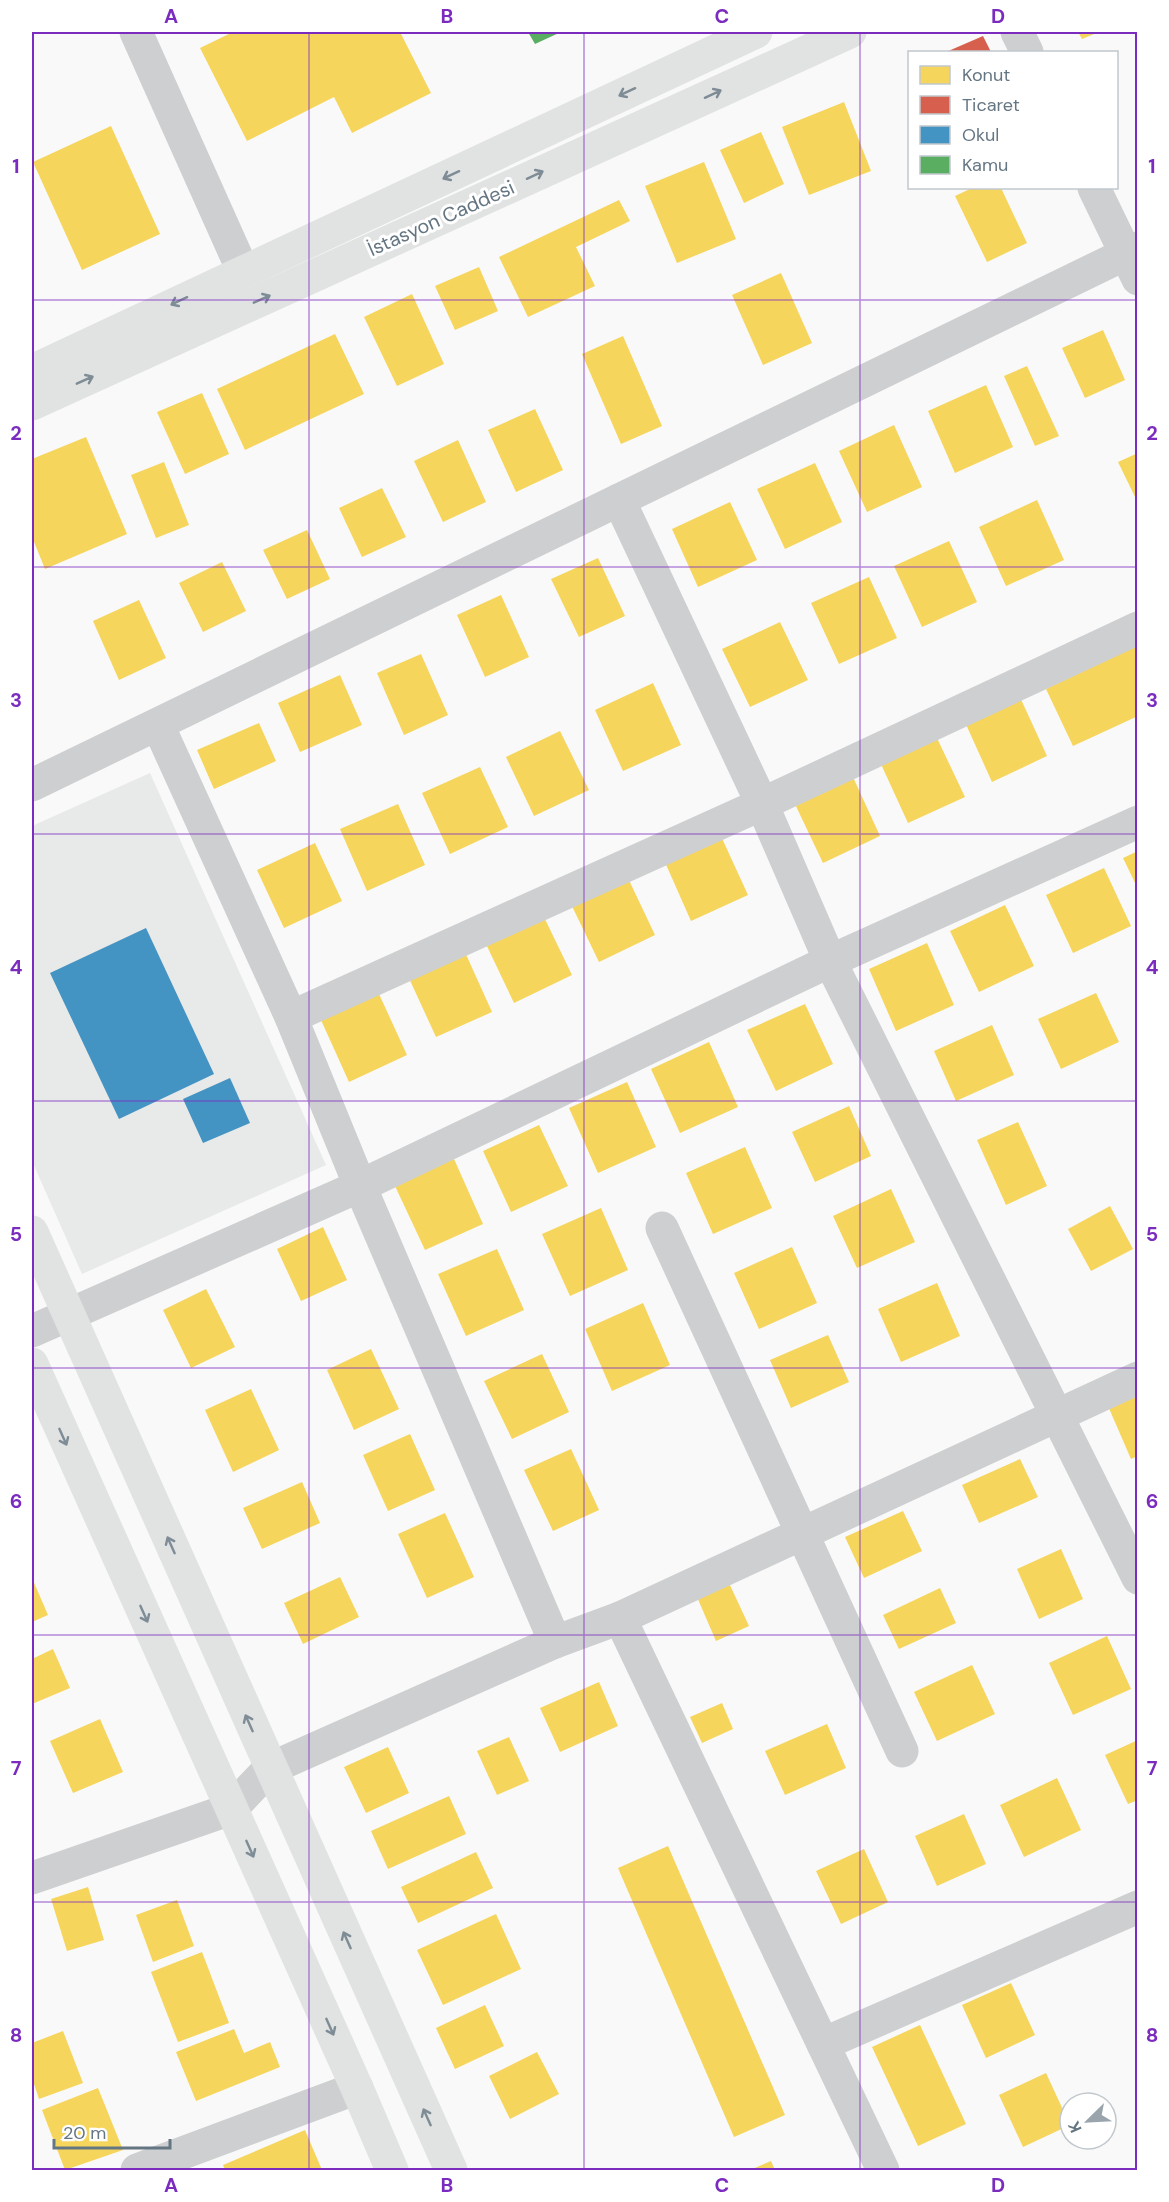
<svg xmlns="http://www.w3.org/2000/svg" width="1169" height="2202" viewBox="0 0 1169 2202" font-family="'DM Sans',sans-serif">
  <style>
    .built { fill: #e8e9e9 }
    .homes { fill: #f6d55c }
    .shops { fill: #d6604d }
    .schools { fill: #4393c3 }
    .public { fill: #5aae61 }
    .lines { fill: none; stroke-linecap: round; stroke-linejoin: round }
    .minor { stroke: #cecfd0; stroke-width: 33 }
    .tertiary { stroke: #cecfd0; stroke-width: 33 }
    .secondary { stroke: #e1e2e2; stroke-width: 33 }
    .oneway { stroke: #7e8c96 }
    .grid { fill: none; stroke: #7b2cbf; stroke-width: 1.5; stroke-opacity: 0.55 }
    .labels { text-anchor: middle; stroke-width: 6; stroke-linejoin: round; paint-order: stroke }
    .street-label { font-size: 20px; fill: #657683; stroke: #fff }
    .neatline { fill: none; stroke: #7b2cbf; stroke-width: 2 }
    .grid-label { font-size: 20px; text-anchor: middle; font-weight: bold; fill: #7b2cbf }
  </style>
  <rect width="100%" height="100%" fill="#f9f9f9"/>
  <path class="built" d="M150 773 326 1165 82 1274 32 1161V826Z"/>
  <g class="homes">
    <path d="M233 32H400L431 93 352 133 334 97 247 141 200 48Z"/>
    <path d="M1078 32H1099L1082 39Z"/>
    <path d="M844 102 871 171 809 195 782 127Z"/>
    <path d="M111 126 160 234 82 270 33 162Z"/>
    <path d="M761 132 784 184 744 203 720 150Z"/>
    <path d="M704 162 736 239 677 263 645 186Z"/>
    <path d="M972 188H1001L1027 243 987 262 955 196Z"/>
    <path d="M619 200 630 221 576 247 595 286 528 317 499 257Z"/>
    <path d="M479 267 498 311 455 330 435 286Z"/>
    <path d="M781 273 812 343 763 365 732 295Z"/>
    <path d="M412 294 444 364 397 386 364 317Z"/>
    <path d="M1103 330 1125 380 1085 398 1062 348Z"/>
    <path d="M335 334 364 394 245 450 217 389Z"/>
    <path d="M623 336 662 426 621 444 582 354Z"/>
    <path d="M1027 366 1059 436 1035 446 1004 376Z"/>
    <path d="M986 385 1013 447 955 473 928 411Z"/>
    <path d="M202 393 229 454 185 474 157 412Z"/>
    <path d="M535 409 563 470 516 492 488 430Z"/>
    <path d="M894 425 922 487 867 512 839 451Z"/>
    <path d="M86 437 127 534 45 569 32 537V459Z"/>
    <path d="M458 440 486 502 443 522 414 461Z"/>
    <path d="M1138 453V503L1118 462Z"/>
    <path d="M164 462 189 525 156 538 131 475Z"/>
    <path d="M815 463 842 522 785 549 757 489Z"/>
    <path d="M382 488 406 537 362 557 339 508Z"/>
    <path d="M1037 500 1064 560 1006 586 979 527Z"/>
    <path d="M730 502 757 560 698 587 672 529Z"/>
    <path d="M307 530 330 579 287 599 263 550Z"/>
    <path d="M949 541 977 602 922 627 894 566Z"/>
    <path d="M598 558 625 616 579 637 551 579Z"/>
    <path d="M222 562 246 611 203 632 179 583Z"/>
    <path d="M869 577 897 638 839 664 811 603Z"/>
    <path d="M501 595 529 657 485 677 457 615Z"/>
    <path d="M139 600 166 658 119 680 93 621Z"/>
    <path d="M780 622 808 680 750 707 722 649Z"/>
    <path d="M1135 646 1138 651V716L1073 746 1046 689Z"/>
    <path d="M421 654 448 715 404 735 377 673Z"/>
    <path d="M340 675 362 725 300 752 278 703Z"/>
    <path d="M653 683 681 745 623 771 595 710Z"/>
    <path d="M1019 695 1047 756 992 782 964 720Z"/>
    <path d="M259 723 276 761 214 789 197 750Z"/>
    <path d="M560 731 589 790 534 816 506 757Z"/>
    <path d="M936 736 965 797 908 823 880 762Z"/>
    <path d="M480 767 508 827 450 854 422 793Z"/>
    <path d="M852 775 880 836 823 863 794 802Z"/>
    <path d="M398 804 425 865 367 891 340 829Z"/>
    <path d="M720 834 748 895 691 921 664 860Z"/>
    <path d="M315 843 342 901 284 928 257 870Z"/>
    <path d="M1138 851V889L1123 858Z"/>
    <path d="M1104 868 1131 926 1073 953 1046 895Z"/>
    <path d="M627 876 655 935 599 962 570 902Z"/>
    <path d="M1005 905 1034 966 979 992 950 931Z"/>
    <path d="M543 915 572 975 514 1003 485 942Z"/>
    <path d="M927 943 954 1005 896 1031 869 969Z"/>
    <path d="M464 950 492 1012 436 1037 408 976Z"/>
    <path d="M1096 993 1119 1042 1061 1069 1038 1019Z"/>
    <path d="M379 994 407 1055 349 1082 321 1020Z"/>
    <path d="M805 1004 833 1064 776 1091 747 1030Z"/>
    <path d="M992 1025 1014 1075 956 1101 934 1051Z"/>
    <path d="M709 1042 738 1107 680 1133 651 1069Z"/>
    <path d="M627 1082 656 1147 598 1173 569 1108Z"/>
    <path d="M849 1106 871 1156 815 1182 792 1132Z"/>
    <path d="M1018 1122 1047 1186 1006 1205 977 1140Z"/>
    <path d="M539 1125 568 1186 511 1212 483 1151Z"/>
    <path d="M745 1147 772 1208 713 1234 686 1173Z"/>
    <path d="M454 1159 483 1224 425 1250 395 1186Z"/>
    <path d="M891 1189 915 1242 857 1268 833 1216Z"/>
    <path d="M1110 1206 1133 1249 1091 1271 1068 1229Z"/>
    <path d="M601 1208 628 1270 570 1296 542 1234Z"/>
    <path d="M323 1227 347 1280 301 1301 277 1249Z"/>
    <path d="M792 1247 817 1303 759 1329 734 1273Z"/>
    <path d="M497 1249 524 1310 466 1336 438 1274Z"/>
    <path d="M937 1283 960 1336 901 1362 878 1309Z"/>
    <path d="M206 1289 235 1347 191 1368 163 1310Z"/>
    <path d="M643 1303 670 1365 612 1391 585 1329Z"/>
    <path d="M828 1335 849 1382 791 1408 770 1360Z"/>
    <path d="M371 1349 399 1409 354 1430 327 1370Z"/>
    <path d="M542 1354 569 1412 512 1439 484 1381Z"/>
    <path d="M251 1389 279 1450 233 1472 205 1410Z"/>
    <path d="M1138 1392V1456L1131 1459 1108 1406Z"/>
    <path d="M410 1434 435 1490 388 1511 363 1455Z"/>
    <path d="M571 1449 599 1510 553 1531 524 1470Z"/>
    <path d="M1020 1459 1038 1497 979 1523 962 1485Z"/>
    <path d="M302 1482 320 1523 262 1549 243 1508Z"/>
    <path d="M903 1511 922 1551 864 1578 845 1537Z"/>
    <path d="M445 1513 474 1577 427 1598 398 1534Z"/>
    <path d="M1061 1549 1083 1599 1039 1619 1017 1569Z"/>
    <path d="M340 1577 359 1617 303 1644 284 1603Z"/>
    <path d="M32 1578 48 1615 32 1622Z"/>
    <path d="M729 1583 749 1626 716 1641 697 1597Z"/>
    <path d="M940 1588 956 1623 899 1649 883 1615Z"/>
    <path d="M1107 1636 1131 1689 1073 1715 1049 1663Z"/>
    <path d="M53 1649 70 1688 32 1704V1659Z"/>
    <path d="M972 1665 995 1714 937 1741 914 1692Z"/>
    <path d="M599 1682 618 1726 560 1752 540 1708Z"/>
    <path d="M722 1703 733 1729 702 1743 690 1717Z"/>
    <path d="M100 1719 123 1772 73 1793 50 1741Z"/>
    <path d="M827 1724 846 1768 785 1795 765 1751Z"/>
    <path d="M509 1737 529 1781 497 1795 477 1751Z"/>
    <path d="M1138 1740V1800L1128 1804 1105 1755Z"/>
    <path d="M388 1747 409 1793 366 1813 344 1767Z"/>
    <path d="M1057 1778 1081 1830 1024 1857 1000 1805Z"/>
    <path d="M449 1796 466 1834 388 1869 371 1831Z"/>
    <path d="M964 1814 986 1864 937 1886 915 1836Z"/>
    <path d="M668 1846 785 2115 734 2137 618 1868Z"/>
    <path d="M864 1849 888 1902 841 1924 816 1871Z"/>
    <path d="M476 1852 493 1888 418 1923 401 1887Z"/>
    <path d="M88 1887 104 1940 67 1951 51 1899Z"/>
    <path d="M177 1900 194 1946 153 1962 136 1915Z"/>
    <path d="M496 1914 521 1969 443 2005 417 1950Z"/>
    <path d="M202 1952 229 2023 178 2042 151 1972Z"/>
    <path d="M1011 1983 1035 2035 986 2058 962 2005Z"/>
    <path d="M485 2005 504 2046 455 2069 436 2028Z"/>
    <path d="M920 2025 966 2124 918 2146 872 2047Z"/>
    <path d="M234 2029 244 2053 270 2042 280 2067 196 2101 176 2052Z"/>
    <path d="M63 2031 83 2083 39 2099 32 2078V2043Z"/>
    <path d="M537 2052 559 2094 510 2119 489 2076Z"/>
    <path d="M1046 2073 1070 2125 1023 2147 999 2095Z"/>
    <path d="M98 2088 123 2150 65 2170 42 2110Z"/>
    <path d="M305 2130 322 2170H225L223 2165Z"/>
    <path d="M771 2161 775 2170H750Z"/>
  </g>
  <path class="shops" d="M983 36 991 52H946Z"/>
  <g class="schools">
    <path d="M146 928 214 1074 119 1119 50 973Z"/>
    <path d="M230 1078 250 1123 203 1143 183 1099Z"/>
  </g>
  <path class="public" d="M528 32H561L535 44Z"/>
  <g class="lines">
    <g class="minor">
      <path d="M136 32 243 271"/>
      <path d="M1017 32 1027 52"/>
      <path d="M1094 188 1138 279"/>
      <path d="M619 500 762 804 830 961 1138 1578"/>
      <path d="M158 725 291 1017 360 1186 555 1642"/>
      <path d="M291 1017 762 804 1138 628"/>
      <path d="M662 1228 902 1751"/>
      <path d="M32 1331 360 1186 830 961 1138 822"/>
      <path d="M620 1618 883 2170"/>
      <path d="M32 1878 231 1809 269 1769 555 1642 620 1618 1138 1378"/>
      <path d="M823 2044 1138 1907"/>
      <path d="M137 2170 357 2088"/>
    </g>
    <path class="tertiary" d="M32 785 1138 248"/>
    <g class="secondary">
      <path d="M32 371 756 32"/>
      <path d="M32 404 850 32"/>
      <path d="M32 1232 451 2170"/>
      <path d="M32 1364 357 2088 392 2170"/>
    </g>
  </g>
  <defs><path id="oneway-shaft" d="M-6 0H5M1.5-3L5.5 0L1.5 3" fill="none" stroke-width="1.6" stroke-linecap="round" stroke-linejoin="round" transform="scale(1.5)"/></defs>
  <g class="oneway">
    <use href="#oneway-shaft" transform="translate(627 92) rotate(155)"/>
    <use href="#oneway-shaft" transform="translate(713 94) rotate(-25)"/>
    <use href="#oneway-shaft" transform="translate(451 175) rotate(155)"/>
    <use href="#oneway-shaft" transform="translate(535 175) rotate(-25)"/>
    <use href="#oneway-shaft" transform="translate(262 299) rotate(-24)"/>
    <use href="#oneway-shaft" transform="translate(179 301) rotate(155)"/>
    <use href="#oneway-shaft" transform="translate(85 380) rotate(-24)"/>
    <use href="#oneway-shaft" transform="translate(63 1437) rotate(66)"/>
    <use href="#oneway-shaft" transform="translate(171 1545) rotate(-114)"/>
    <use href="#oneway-shaft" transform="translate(144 1614) rotate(66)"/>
    <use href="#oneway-shaft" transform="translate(249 1723) rotate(-114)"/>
    <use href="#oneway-shaft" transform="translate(250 1849) rotate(66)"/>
    <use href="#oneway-shaft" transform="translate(347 1940) rotate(-114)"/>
    <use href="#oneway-shaft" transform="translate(330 2027) rotate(66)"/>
    <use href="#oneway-shaft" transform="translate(427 2117) rotate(-114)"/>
  </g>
  <path class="grid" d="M309 32V2170M584 32V2170M860 32V2170M32 300H1138M32 567H1138M32 834H1138M32 1101H1138M32 1368H1138M32 1635H1138M32 1902H1138"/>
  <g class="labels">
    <g class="street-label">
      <text transform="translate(441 218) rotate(-24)" y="7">İstasyon Caddesi</text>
    </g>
  </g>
  <rect width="1169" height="2202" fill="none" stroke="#ffffff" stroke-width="66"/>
  <rect x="908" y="51" width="210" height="138" fill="#ffffff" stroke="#c1c8cd" stroke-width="1.5"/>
  <rect x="920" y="66" width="30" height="18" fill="#f6d55c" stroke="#c1c8cd" stroke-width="1.5"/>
  <text x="962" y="81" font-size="18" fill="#657683">Konut</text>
  <rect x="920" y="96" width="30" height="18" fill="#d6604d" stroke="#c1c8cd" stroke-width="1.5"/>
  <text x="962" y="111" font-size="18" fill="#657683">Ticaret</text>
  <rect x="920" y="126" width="30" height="18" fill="#4393c3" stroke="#c1c8cd" stroke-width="1.5"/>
  <text x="962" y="141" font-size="18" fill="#657683">Okul</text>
  <rect x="920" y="156" width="30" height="18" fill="#5aae61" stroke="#c1c8cd" stroke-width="1.5"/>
  <text x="962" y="171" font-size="18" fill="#657683">Kamu</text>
  <g transform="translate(1088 2121) rotate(246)"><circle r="28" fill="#ffffff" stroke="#c1c8cd" stroke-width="1.5"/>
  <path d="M0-4.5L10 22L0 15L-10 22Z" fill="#99a4ac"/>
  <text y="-9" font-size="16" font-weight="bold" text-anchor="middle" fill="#657683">K</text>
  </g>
  <path d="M54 2139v9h116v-9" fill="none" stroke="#657683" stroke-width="3"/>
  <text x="63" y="2139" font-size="18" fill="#657683" stroke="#ffffff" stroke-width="4.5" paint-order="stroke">20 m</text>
  <rect x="33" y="33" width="1103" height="2136" class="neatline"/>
  <g class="grid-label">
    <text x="171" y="23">A</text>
    <text x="447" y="23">B</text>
    <text x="722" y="23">C</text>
    <text x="998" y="23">D</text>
    <text x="16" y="173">1</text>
    <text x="1152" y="173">1</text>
    <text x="16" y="440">2</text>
    <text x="1152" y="440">2</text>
    <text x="16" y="707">3</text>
    <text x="1152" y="707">3</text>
    <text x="16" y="974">4</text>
    <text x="1152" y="974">4</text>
    <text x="16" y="1241">5</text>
    <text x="1152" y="1241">5</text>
    <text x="16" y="1508">6</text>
    <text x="1152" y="1508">6</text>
    <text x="16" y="1775">7</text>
    <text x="1152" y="1775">7</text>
    <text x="16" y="2042">8</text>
    <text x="1152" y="2042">8</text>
    <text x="171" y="2192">A</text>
    <text x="447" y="2192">B</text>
    <text x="722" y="2192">C</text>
    <text x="998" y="2192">D</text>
  </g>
</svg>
